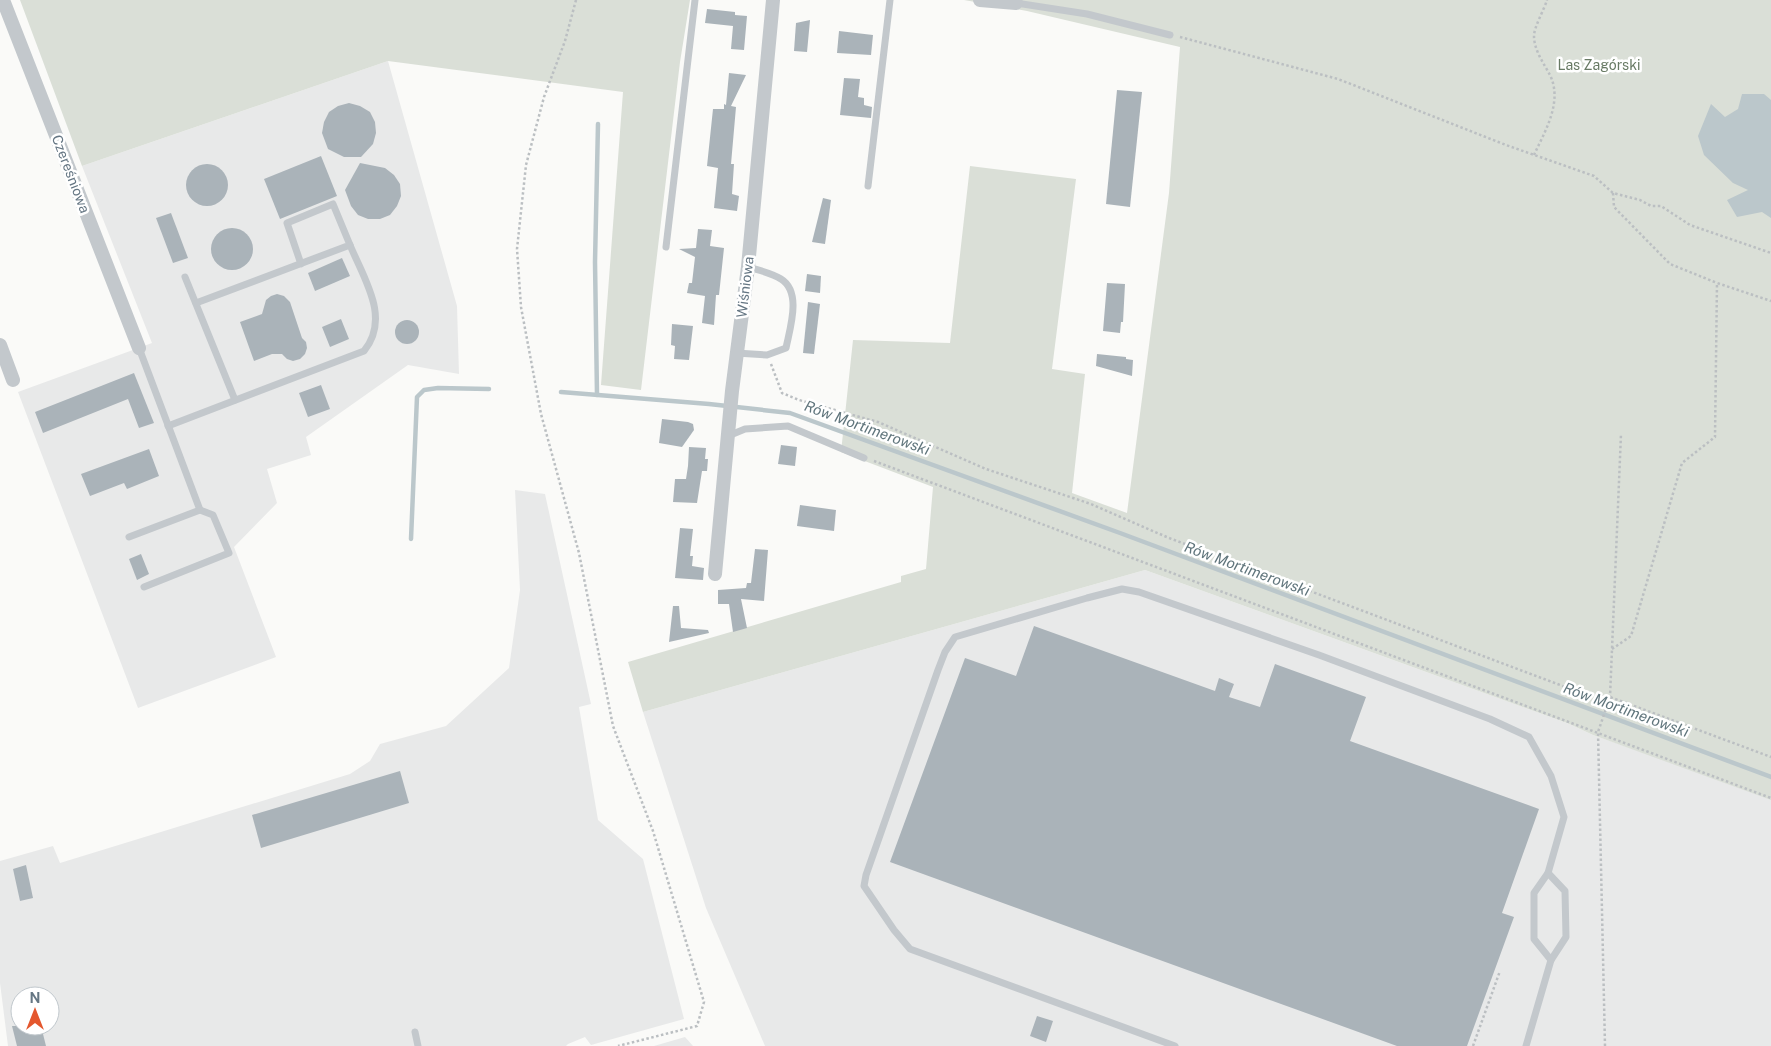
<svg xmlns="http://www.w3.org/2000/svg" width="1771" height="1046" viewBox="0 0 1771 1046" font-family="'Public Sans',sans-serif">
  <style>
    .built { fill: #e8e9e9; fill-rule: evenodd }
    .green { fill: #dadfd7 }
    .water { fill: #bbc7cb }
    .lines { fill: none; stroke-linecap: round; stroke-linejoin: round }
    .stream { stroke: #bbc7cb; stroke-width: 4.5 }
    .building { fill: #aab3b9 }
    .path { stroke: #bbbfc2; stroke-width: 2.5; stroke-dasharray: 2.5 2.5; stroke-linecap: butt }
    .lane { stroke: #c3c8cc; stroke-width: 7 }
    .street { stroke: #c3c8cc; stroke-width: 14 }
    .labels { text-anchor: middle; stroke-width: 5; stroke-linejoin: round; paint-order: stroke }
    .park-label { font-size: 14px; fill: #687a64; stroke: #fff }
    .street-label { font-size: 14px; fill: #657683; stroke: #fff }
    .water-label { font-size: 15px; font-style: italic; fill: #60757c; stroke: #fff }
  </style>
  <rect width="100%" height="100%" fill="#fafaf8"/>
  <g class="built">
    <path d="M388 61 457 306 459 374 408 365 306 437 311 455 267 469 277 503 234 547 276 657 138 708 18 392 152 343 82 166Z"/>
    <path d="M515 490 545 494 591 704 579 707 598 820 643 859 684 1019 591 1045 585 1037 568 1044 566 1046H8L0 983V861L53 846 60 863 350 774 370 761 380 744 446 726 509 668 520 590ZM20 996H50V1026H20Z"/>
    <path d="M1145 570 1567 723 1593 735 1771 798V1046H765L706 908 643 712Z"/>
    <path d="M685 1037 693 1046H654Z"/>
  </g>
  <g class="green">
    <path d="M20 0H690L680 62 641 390 601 385 623 92 388 61 82 166Z"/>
    <path d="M964 0H1771V800L1593 735 1567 723 1145 570 643 712 628 662 901 582V576L926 569 933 487 841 452 853 340 950 343 970 166 1076 179 1052 369 1085 374 1072 493 1127 513 1169 193 1180 47 1027 11Z"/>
  </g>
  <path class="water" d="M1742 94H1764L1771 100V218L1762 212 1737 217 1727 200 1748 190 1733 183 1704 155 1698 136 1711 104 1725 117 1738 109Z"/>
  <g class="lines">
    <g class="stream">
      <path d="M561 392 709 404 790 413 1120 533 1771 777"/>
      <path d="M597 395 595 262 598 124"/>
      <path d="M411 539 417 397 424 390 438 388 489 389"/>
    </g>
  </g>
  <g class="building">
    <path d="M707 9 735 12V15L747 16 744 50 731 49 733 26 705 23Z"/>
    <path d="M810 20 807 52 794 51 796 23Z"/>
    <path d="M839 31 873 35 871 55 837 53Z"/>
    <path d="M729 73 746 75 731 106 736 107 731 164H734L732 194 739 196 737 211 714 208 718 168 707 166 713 109H724V104L726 105Z"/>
    <path d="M844 78 860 79 858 97 864 98V105L872 107 871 118 840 115Z"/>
    <path d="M1117 90 1142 92 1130 207 1106 204Z"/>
    <path d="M349 103 360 106 370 112 375 122 376 133 373 144 361 157H344L328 149 322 133 324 122 329 112 338 106Z"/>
    <path d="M321 156 337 196 280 219 264 179Z"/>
    <path d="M360 163 385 168 394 175 400 184 401 196 397 206 390 215 380 219H368L358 215 351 206 345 190Z"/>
    <circle cx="207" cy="185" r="21"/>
    <path d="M823 198 831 200 825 244 812 242Z"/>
    <path d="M171 213 188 258 173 263 156 218Z"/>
    <circle cx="232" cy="249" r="21"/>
    <path d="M698 229 712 230 710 246 724 248 719 295H716L714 325 702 323 705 296 687 293 689 283H692L695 257 679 249 696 248Z"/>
    <path d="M342 258 350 276 315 291 308 273Z"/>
    <path d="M807 274 821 276 820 293 805 291Z"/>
    <path d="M1107 283 1125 284 1123 322H1121L1120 333 1103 331Z"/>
    <path d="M277 294 284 296 290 302 302 338 306 342 307 348 305 354 300 359 293 361 287 359 282 354H272L254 361 240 322 262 314 266 300 271 296Z"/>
    <path d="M808 302 820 304 814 354 803 353Z"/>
    <path d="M341 319 349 339 330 347 322 327Z"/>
    <circle cx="407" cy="332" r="12"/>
    <path d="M672 324 693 326 689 360 674 359 675 346 671 345Z"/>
    <path d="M1097 354 1126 357V359L1133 360 1132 376 1096 366Z"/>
    <path d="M134 373 154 423 139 428 128 399 43 433 35 412Z"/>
    <path d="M321 385 330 409 308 417 299 393Z"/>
    <path d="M662 419 688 422 693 424 694 430 682 447 659 443Z"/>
    <path d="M781 445 797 447 795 466 778 464Z"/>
    <path d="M689 447 706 448 705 459H708L707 471H702L697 503 673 502 675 479H686L688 466Z"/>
    <path d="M149 449 159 476 127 489 124 483 90 496 81 474Z"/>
    <path d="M800 505 836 510 834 531 797 526Z"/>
    <path d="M680 528 693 529 690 556H693L692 566 704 568 703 580 675 578Z"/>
    <path d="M755 549 768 550 764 601 741 599 747 628 733 632 729 604H718V590L746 588 747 583H751Z"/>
    <path d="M141 554 149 574 137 580 129 559Z"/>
    <path d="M673 606H679L681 628 708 630 709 633 669 642Z"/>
    <path d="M1034 626 1215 691 1219 678 1234 684 1229 697 1260 707 1275 664 1366 697 1350 741 1539 809 1502 913 1514 917 1467 1046H1397L890 862 965 658 1016 676Z"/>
    <path d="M400 771 409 803 261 848 252 815Z"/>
    <path d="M26 865 33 898 20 901 13 869Z"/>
    <path d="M1037 1016 1053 1021 1046 1042 1030 1036Z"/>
    <path d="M12 1026H41L46 1046H17Z"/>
  </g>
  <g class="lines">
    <g class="path">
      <path d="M576 0 565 41 544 97 526 165 517 249 521 307 541 414 579 553 613 726 653 831 704 1002 697 1026 618 1046"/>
      <path d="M1180 37 1338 79 1506 145 1594 176 1613 193 1640 200 1651 206H1661L1690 225 1771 253"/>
      <path d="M1534 155C1545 131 1563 102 1550 75 1544 64 1534 50 1534 36 1534 27 1544 10 1547 0"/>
      <path d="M1613 193 1614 207 1670 264 1717 283"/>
      <path d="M771 364 782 393 799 400 878 422 986 469 1091 504 1169 538 1584 694 1610 697 1771 757"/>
      <path d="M874 461 1771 798"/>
      <path d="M1612 649 1631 636 1682 463 1715 437 1717 283 1771 301"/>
      <path d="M1473 1046 1500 971"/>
      <path d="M1605 1046 1598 732 1610 697 1621 434"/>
    </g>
    <g class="lane">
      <path d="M1016 3 1087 14 1170 35"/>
      <path d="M868 186 890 0"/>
      <path d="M666 247 695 0"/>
      <path d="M185 277 235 400"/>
      <path d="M196 303 350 245 333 204 287 223 301 264"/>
      <path d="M736 353 767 355 786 348C790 328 802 292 781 279 772 273 758 270 748 267"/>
      <path d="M168 426 364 351C391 318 364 279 350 245"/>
      <path d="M728 436 745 429 788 426 864 458"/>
      <path d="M129 537 200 510 139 348"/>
      <path d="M144 587 229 553 213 515 200 510"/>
      <path d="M1548 873 1534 893V939L1551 960"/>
      <path d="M415 1032 418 1046"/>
      <path d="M1175 1046 910 949 894 930 864 886 866 875 938 670 945 652 955 637 1087 598 1122 589 1139 592 1319 655 1490 719 1529 737 1551 776 1564 817 1548 873 1565 891 1566 937 1551 960 1526 1046"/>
    </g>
    <g class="street">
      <path d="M3 0 139 348"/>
      <path d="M980 0 1016 3"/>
      <path d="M0 345 13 380"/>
      <path d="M715 574 732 391 748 267 773 0"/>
    </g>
  </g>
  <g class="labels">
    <g class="park-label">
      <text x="1599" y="70">Las Zagórski</text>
    </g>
    <g class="street-label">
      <text transform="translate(71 174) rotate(69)" y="5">Czereśniowa</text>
      <text transform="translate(745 287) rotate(-83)" y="5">Wiśniowa</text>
    </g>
    <g class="water-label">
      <text transform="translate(867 428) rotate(20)" y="5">Rów Mortimerowski</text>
      <text transform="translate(1247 569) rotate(20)" y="5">Rów Mortimerowski</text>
      <text transform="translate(1626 710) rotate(20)" y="5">Rów Mortimerowski</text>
    </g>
  </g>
  <g transform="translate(35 1011)"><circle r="24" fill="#ffffff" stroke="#c1c8cd"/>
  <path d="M0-4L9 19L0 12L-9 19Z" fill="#e4572e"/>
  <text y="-8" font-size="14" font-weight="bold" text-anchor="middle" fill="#657683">N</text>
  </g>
</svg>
